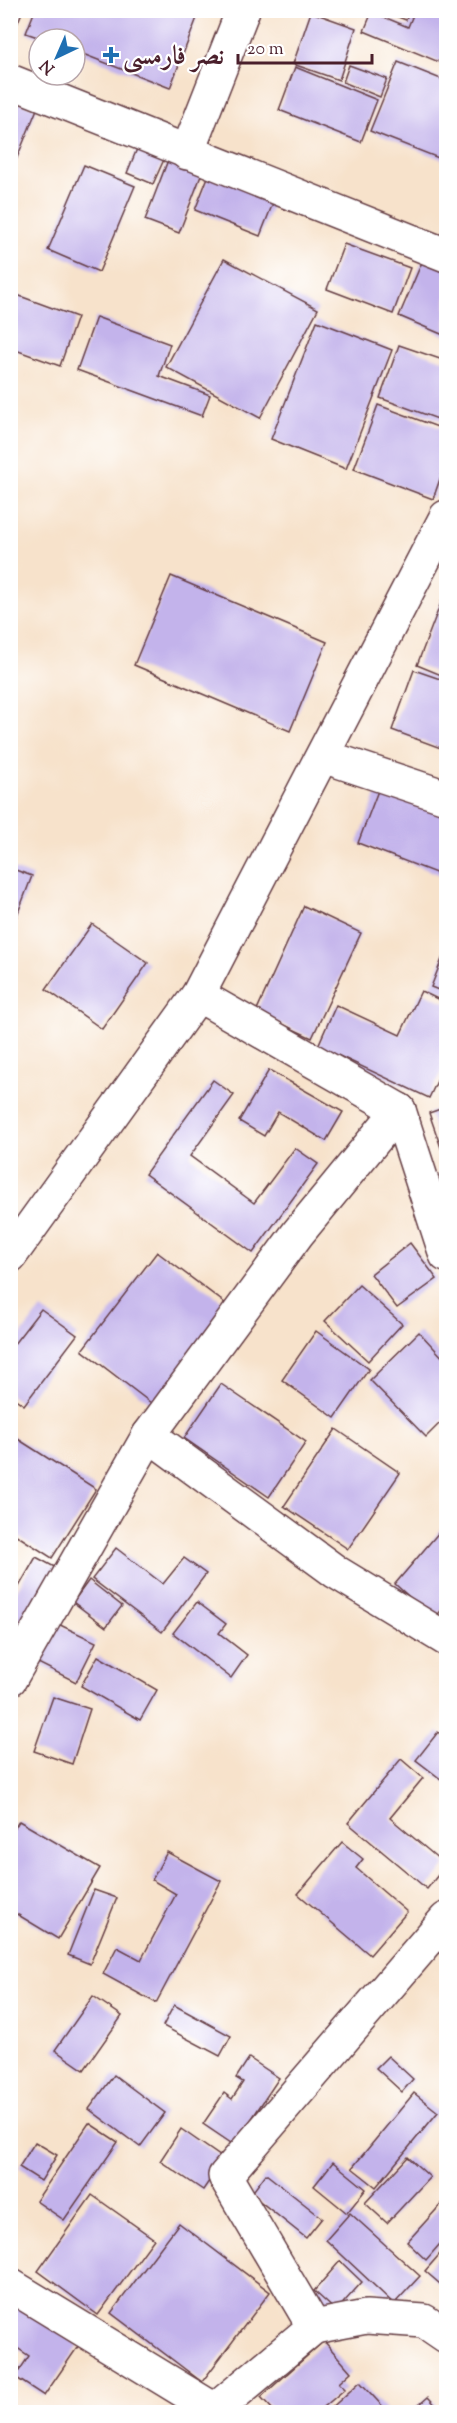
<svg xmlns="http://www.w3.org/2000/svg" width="457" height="2423" viewBox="0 0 457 2423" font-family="'Sorts Mill Goudy',Amiri,serif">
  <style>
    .building { fill: #c3b3eb }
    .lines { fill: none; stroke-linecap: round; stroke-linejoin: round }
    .minor-casing { stroke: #643c43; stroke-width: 36 }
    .minor { stroke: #fff; stroke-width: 33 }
    .poi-dot { fill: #1f6fb2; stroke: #fff; stroke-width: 2 }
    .labels { text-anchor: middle; stroke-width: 4.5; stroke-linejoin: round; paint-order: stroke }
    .poi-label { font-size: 26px; font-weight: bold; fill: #4a1f2b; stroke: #fff; text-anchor: start }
  </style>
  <rect width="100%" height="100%" fill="#fff"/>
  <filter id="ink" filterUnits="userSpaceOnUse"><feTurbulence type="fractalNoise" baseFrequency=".0167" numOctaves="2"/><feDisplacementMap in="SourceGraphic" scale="12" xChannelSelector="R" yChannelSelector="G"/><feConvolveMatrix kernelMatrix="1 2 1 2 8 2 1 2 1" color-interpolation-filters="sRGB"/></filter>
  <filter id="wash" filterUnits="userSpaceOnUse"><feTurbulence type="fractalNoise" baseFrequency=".008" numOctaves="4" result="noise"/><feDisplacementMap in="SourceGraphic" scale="24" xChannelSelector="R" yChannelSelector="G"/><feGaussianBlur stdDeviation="1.35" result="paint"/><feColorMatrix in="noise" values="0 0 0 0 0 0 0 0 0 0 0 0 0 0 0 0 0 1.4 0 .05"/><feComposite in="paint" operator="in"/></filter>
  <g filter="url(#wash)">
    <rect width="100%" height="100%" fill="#f7e2cb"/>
    <g id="blocks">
      <g class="building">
        <path d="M10 10H23L15 29 10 27Z"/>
        <path d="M35 10H200L170 88 75 51V39H43L26 33Z"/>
        <path d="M380 10H410L406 20Z"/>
        <path d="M415 10H439L446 14V65L364 31 372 12 408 27Z"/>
        <path d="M311 12 356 28 339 80 293 64Z"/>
        <path d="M398 62 446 81V161L370 131Z"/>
        <path d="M349 65 387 79 380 97 343 82Z"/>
        <path d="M295 67 377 100 361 142 279 110Z"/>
        <path d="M10 99 37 109 12 170 10 169Z"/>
        <path d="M139 144 166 155 153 184 127 173Z"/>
        <path d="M168 160 202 173 179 233 145 220Z"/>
        <path d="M84 165 135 186 99 272 48 250Z"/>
        <path d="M210 172 275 198 260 236 195 210Z"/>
        <path d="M344 244 410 268 393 314 327 289Z"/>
        <path d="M425 255 446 264V336L399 316Z"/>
        <path d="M224 259 318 309 260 418 166 367Z"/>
        <path d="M17 295 77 317 60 366 10 348V314Z"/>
        <path d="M96 317 170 344 159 376 210 395 202 416 77 370Z"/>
        <path d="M317 321 392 350 346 469 271 439Z"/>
        <path d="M399 345 446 361V422L380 398Z"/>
        <path d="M378 405 446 430V462L433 499 354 469Z"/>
        <path d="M171 576 327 642 290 731 134 665Z"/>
        <path d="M442 600 446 602V677L417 665Z"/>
        <path d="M414 670 446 681V750L392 730Z"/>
        <path d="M379 788 446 814V877L358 843Z"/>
        <path d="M10 868 32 876 11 931H10Z"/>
        <path d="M304 906 361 933 312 1038 256 1012Z"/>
        <path d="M92 924 148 963 102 1029 46 989Z"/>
        <path d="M446 949V993L431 987Z"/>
        <path d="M421 991 446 1003V1062L429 1098 318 1046 336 1005 400 1035Z"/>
        <path d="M269 1070 343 1112 326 1141 278 1112 264 1136 239 1121Z"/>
        <path d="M213 1080 234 1095 190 1156 254 1203 295 1148 318 1164 253 1253 145 1174Z"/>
        <path d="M446 1107V1162L429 1113Z"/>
        <path d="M410 1243 437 1279 397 1308 371 1274Z"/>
        <path d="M157 1252 230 1307 155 1406 82 1350Z"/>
        <path d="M359 1285 402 1324 368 1361 325 1321Z"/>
        <path d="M41 1309 77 1335 24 1405 10 1395V1349Z"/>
        <path d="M316 1331 369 1369 335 1418 282 1380Z"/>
        <path d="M419 1332 446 1361V1417L426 1437 370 1380Z"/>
        <path d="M221 1384 306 1442 269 1497 184 1438Z"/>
        <path d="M336 1429 400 1473 348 1549 284 1506Z"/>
        <path d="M10 1434 96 1489 52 1558 10 1531Z"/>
        <path d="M446 1524V1605L434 1619 395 1584Z"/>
        <path d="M116 1548 163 1584 184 1558 206 1574 162 1632 92 1579Z"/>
        <path d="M36 1557 62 1571 19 1647 10 1642V1602Z"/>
        <path d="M89 1580 122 1606 106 1627 73 1602Z"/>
        <path d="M197 1602 226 1624 219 1633 247 1655 231 1678 173 1633Z"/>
        <path d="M56 1623 96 1642 76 1682 36 1662Z"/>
        <path d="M98 1656 157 1690 140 1720 81 1686Z"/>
        <path d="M53 1697 90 1709 72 1764 34 1751Z"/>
        <path d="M438 1732 446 1739V1783L416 1760Z"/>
        <path d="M401 1759 423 1778 390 1818 446 1865 427 1889 348 1823Z"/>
        <path d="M19 1821 100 1868 58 1939 10 1910V1836Z"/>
        <path d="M342 1842 363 1859 356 1868 407 1912 370 1955 298 1894Z"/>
        <path d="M167 1852 221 1881 156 2003 103 1974 117 1947 141 1960 176 1894 152 1880Z"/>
        <path d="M94 1890 117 1898 90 1964 68 1955Z"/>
        <path d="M93 1996 122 2016 84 2070 55 2050Z"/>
        <path d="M174 2005 231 2036 220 2056 163 2026Z"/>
        <path d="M388 2056 413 2079 402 2092 376 2068Z"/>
        <path d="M249 2058 279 2078 234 2145 203 2124 224 2093 232 2099 243 2082 236 2078Z"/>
        <path d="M114 2075 165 2113 140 2147 89 2109Z"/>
        <path d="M414 2093 438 2112 376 2187 352 2168Z"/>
        <path d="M89 2123 118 2142 64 2220 36 2201Z"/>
        <path d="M181 2129 224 2159 203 2190 160 2161Z"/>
        <path d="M35 2142 57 2155 41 2181 19 2167Z"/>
        <path d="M408 2157 430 2177 387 2223 365 2203Z"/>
        <path d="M333 2162 366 2189 347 2213 314 2186Z"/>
        <path d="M266 2174 322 2218 306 2238 251 2194Z"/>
        <path d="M92 2195 154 2239 98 2315 38 2271Z"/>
        <path d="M446 2199V2237L426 2260 407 2242Z"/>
        <path d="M350 2213 420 2276 394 2304 326 2240Z"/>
        <path d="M179 2223 270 2292 202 2382 111 2313Z"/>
        <path d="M446 2247V2289L425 2271Z"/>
        <path d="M340 2261 362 2282 336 2311 314 2291Z"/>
        <path d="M17 2303 79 2345 44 2396 15 2377 29 2356 10 2343V2312Z"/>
        <path d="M324 2341 351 2372 339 2383 345 2389 318 2412H275L261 2397Z"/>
        <path d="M360 2382 388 2412H327Z"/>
        <path d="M428 2397 442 2412H411Z"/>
      </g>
    </g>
  </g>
  <g filter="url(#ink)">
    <use href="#blocks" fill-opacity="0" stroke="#643c43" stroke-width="1.5"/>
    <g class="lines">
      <g class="minor-casing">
        <g id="minor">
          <path d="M10 81 446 255"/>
          <path d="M187 153 243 10"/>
          <path d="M323 756 446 797"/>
          <path d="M198 995 399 1110 446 1255"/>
          <path d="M10 1256 198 995 446 517"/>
          <path d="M149 1435 336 1572 446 1639"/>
          <path d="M10 1679 149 1435 298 1233 399 1110"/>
          <path d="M10 2285 215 2410 314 2327 225 2176 446 1919"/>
          <path d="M314 2327 366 2317 424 2321 446 2336"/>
        </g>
      </g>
      <use href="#minor" class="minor"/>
    </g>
  </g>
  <path class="poi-dot" d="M108 46h6v6h6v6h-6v6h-6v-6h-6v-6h6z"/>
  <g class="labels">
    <g class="poi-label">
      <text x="123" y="64">نصر فارمسی</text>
    </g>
  </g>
  <rect width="457" height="2423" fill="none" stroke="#fff" stroke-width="36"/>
  <g transform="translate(57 57) rotate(224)"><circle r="28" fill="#ffffff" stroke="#b7a5aa" stroke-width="1.5"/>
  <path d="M0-4.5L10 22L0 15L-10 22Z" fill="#1f6fb2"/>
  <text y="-9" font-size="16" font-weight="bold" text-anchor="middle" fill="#4a1f2b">N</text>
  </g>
  <path d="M238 54v9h134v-9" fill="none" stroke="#4a1f2b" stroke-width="3"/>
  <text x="247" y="54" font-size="18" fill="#4a1f2b" stroke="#ffffff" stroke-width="4.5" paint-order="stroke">20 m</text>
</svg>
